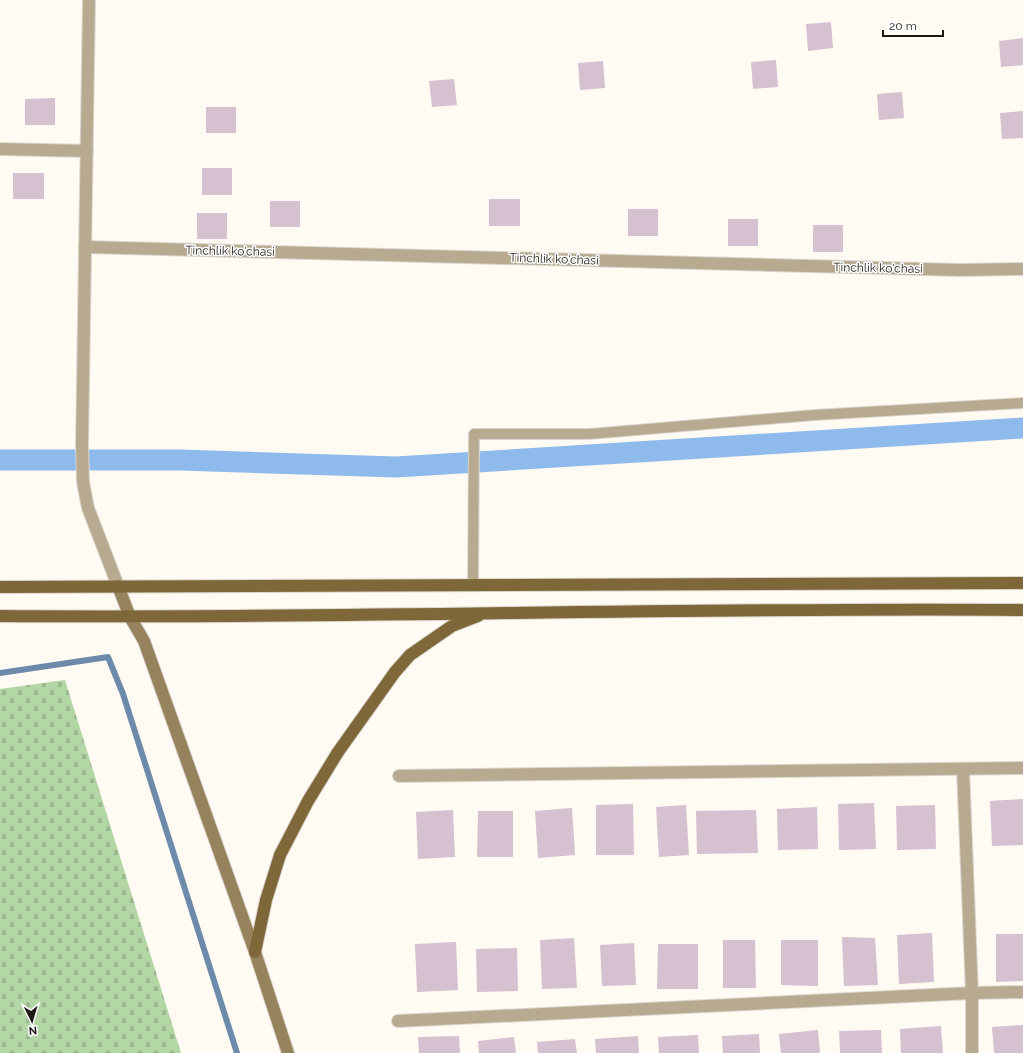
<svg xmlns="http://www.w3.org/2000/svg" width="1023" height="1053" viewBox="0 0 1023 1053" font-family="Raleway,sans-serif">
  <style>
    .cemetery { fill: url(#cemetery-stones) }
    .lines { fill: none; stroke-linecap: round; stroke-linejoin: round }
    .stream { stroke: #6c8aaa; stroke-width: 6 }
    .canal { stroke: #8ebbeb; stroke-width: 21 }
    .building { fill: #d6c1d0 }
    .service-casing { stroke: #dbd6ce; stroke-width: 12 }
    .minor-casing { stroke: #dbd6ce; stroke-width: 14 }
    .secondary-casing { stroke: #dbd6ce; stroke-width: 14 }
    .primary-casing { stroke: #dbd6ce; stroke-width: 14 }
    .service { stroke: #b7aa91; stroke-width: 10 }
    .minor { stroke: #b7aa91; stroke-width: 12 }
    .secondary { stroke: #96835e; stroke-width: 12 }
    .primary { stroke: #7e6738; stroke-width: 12 }
    .labels { text-anchor: middle; stroke-width: 3; stroke-linejoin: round; paint-order: stroke }
    .street-label { font-size: 12px; fill: #1e1912; stroke: #fff }
  </style>
  <defs>
    <pattern id="cemetery-stones" width="16" height="16" patternUnits="userSpaceOnUse"><rect width="16" height="16" fill="#b3d6a5"/><path d="M2 7V4a2 2 0 0 1 4 0v3zM10 15v-3a2 2 0 0 1 4 0v3z" fill="#9ab78d"/></pattern>
  </defs>
  <rect width="100%" height="100%" fill="#fffaf2"/>
  <path class="cemetery" d="M65 680 181 1053H0V689Z"/>
  <g class="lines">
    <path class="stream" d="M0 673 108 657 123 694 237 1053"/>
    <path class="canal" d="M0 460H180L396 467 1023 428"/>
  </g>
  <g class="building">
    <path d="M831 22 833 48 808 51 806 24Z"/>
    <path d="M1023 38V65L1001 67 999 41Z"/>
    <path d="M776 60 778 87 753 89 751 62Z"/>
    <path d="M603 61 605 88 580 90 578 63Z"/>
    <path d="M454 79 457 105 432 107 429 81Z"/>
    <path d="M902 92 904 118 879 120 877 94Z"/>
    <path d="M55 98V125H25V99Z"/>
    <rect x="206" y="107" width="30" height="26"/>
    <path d="M1023 111V138L1002 139 1000 113Z"/>
    <rect x="202" y="168" width="30" height="27"/>
    <rect x="13" y="173" width="31" height="26"/>
    <rect x="489" y="199" width="31" height="27"/>
    <rect x="270" y="201" width="30" height="26"/>
    <rect x="628" y="209" width="30" height="27"/>
    <rect x="197" y="213" width="30" height="26"/>
    <rect x="728" y="219" width="30" height="27"/>
    <rect x="813" y="225" width="30" height="27"/>
    <path d="M1023 799V845L992 846 990 801Z"/>
    <path d="M874 803 876 849 839 850 838 804Z"/>
    <path d="M633 804 634 855H596V805Z"/>
    <path d="M686 805 689 855 659 857 656 807Z"/>
    <path d="M935 805 936 849 897 850 896 806Z"/>
    <path d="M817 807 818 849 778 850 777 809Z"/>
    <path d="M572 808 575 855 538 858 535 811Z"/>
    <path d="M453 810 455 857 418 859 416 812Z"/>
    <path d="M756 810 758 853 697 854 696 811Z"/>
    <path d="M478 811H513V857H477Z"/>
    <path d="M932 933 934 982 899 984 897 935Z"/>
    <path d="M996 934H1023V981L996 982Z"/>
    <path d="M842 937 875 938 878 985 844 986Z"/>
    <path d="M574 938 577 988 542 989 540 940Z"/>
    <path d="M723 940H755L756 988H723Z"/>
    <path d="M781 940H818V986L781 985Z"/>
    <path d="M456 942 458 990 417 992 415 944Z"/>
    <path d="M634 943 636 985 602 986 600 945Z"/>
    <path d="M658 944H698V989H657Z"/>
    <path d="M517 948 518 991 477 992 476 949Z"/>
    <path d="M1023 1025V1053H994L992 1027Z"/>
    <path d="M941 1026 943 1053H901L900 1029Z"/>
    <path d="M818 1030 820 1053H781L779 1034Z"/>
    <path d="M881 1030 882 1053H840L839 1031Z"/>
    <path d="M759 1034 760 1053H723L722 1036Z"/>
    <path d="M698 1035 699 1053H659L658 1037Z"/>
    <path d="M459 1036 460 1053H419L418 1037Z"/>
    <path d="M638 1036 639 1053H596L595 1039Z"/>
    <path d="M514 1037 516 1053H479L478 1041Z"/>
    <path d="M575 1039 577 1053H538L537 1042Z"/>
  </g>
  <g class="lines">
    <g class="service-casing">
      <path id="service" d="M473 585 474 434H589L815 415 1023 403"/>
    </g>
    <g class="minor-casing">
      <g id="minor">
        <path d="M89 0 82 445 83 482 88 508 118 586"/>
        <path d="M0 149 87 151"/>
        <path d="M85 247 960 270 1023 269"/>
        <path d="M963 769 972 993V1053"/>
        <path d="M399 776 1023 768"/>
        <path d="M398 1021 972 993 1023 992"/>
      </g>
    </g>
    <g class="secondary-casing">
      <path id="secondary" d="M118 586 130 617 144 641 255 952 288 1053"/>
    </g>
    <g class="primary-casing">
      <g id="primary">
        <path d="M0 587 1023 583"/>
        <path d="M0 616C341 619 682 607 1023 610"/>
        <path d="M255 952 266 900 280 855 308 801 338 752 395 672 410 655 452 626 478 616"/>
      </g>
    </g>
    <use href="#service" class="service"/>
    <use href="#minor" class="minor"/>
    <use href="#secondary" class="secondary"/>
    <use href="#primary" class="primary"/>
  </g>
  <g class="labels">
    <g class="street-label">
      <text transform="translate(230 251) rotate(1)" y="4">Tinchlik ko'chasi</text>
      <text transform="translate(554 259) rotate(2)" y="4">Tinchlik ko'chasi</text>
      <text transform="translate(878 268) rotate(1)" y="4">Tinchlik ko'chasi</text>
    </g>
  </g>
  <g transform="translate(32 1021) rotate(175)" stroke="#ffffff" stroke-width="3" paint-order="stroke">
  <path d="M0-3L7 15L0 10L-7 15Z" fill="#1e1912"/>
  <text y="-6" font-size="11" font-weight="bold" text-anchor="middle" fill="#1e1912">N</text>
  </g>
  <path d="M883 30v6h60v-6" fill="none" stroke="#1e1912" stroke-width="2"/>
  <text x="889" y="30" font-size="12" fill="#1e1912" stroke="#ffffff" stroke-width="3" paint-order="stroke">20 m</text>
</svg>
